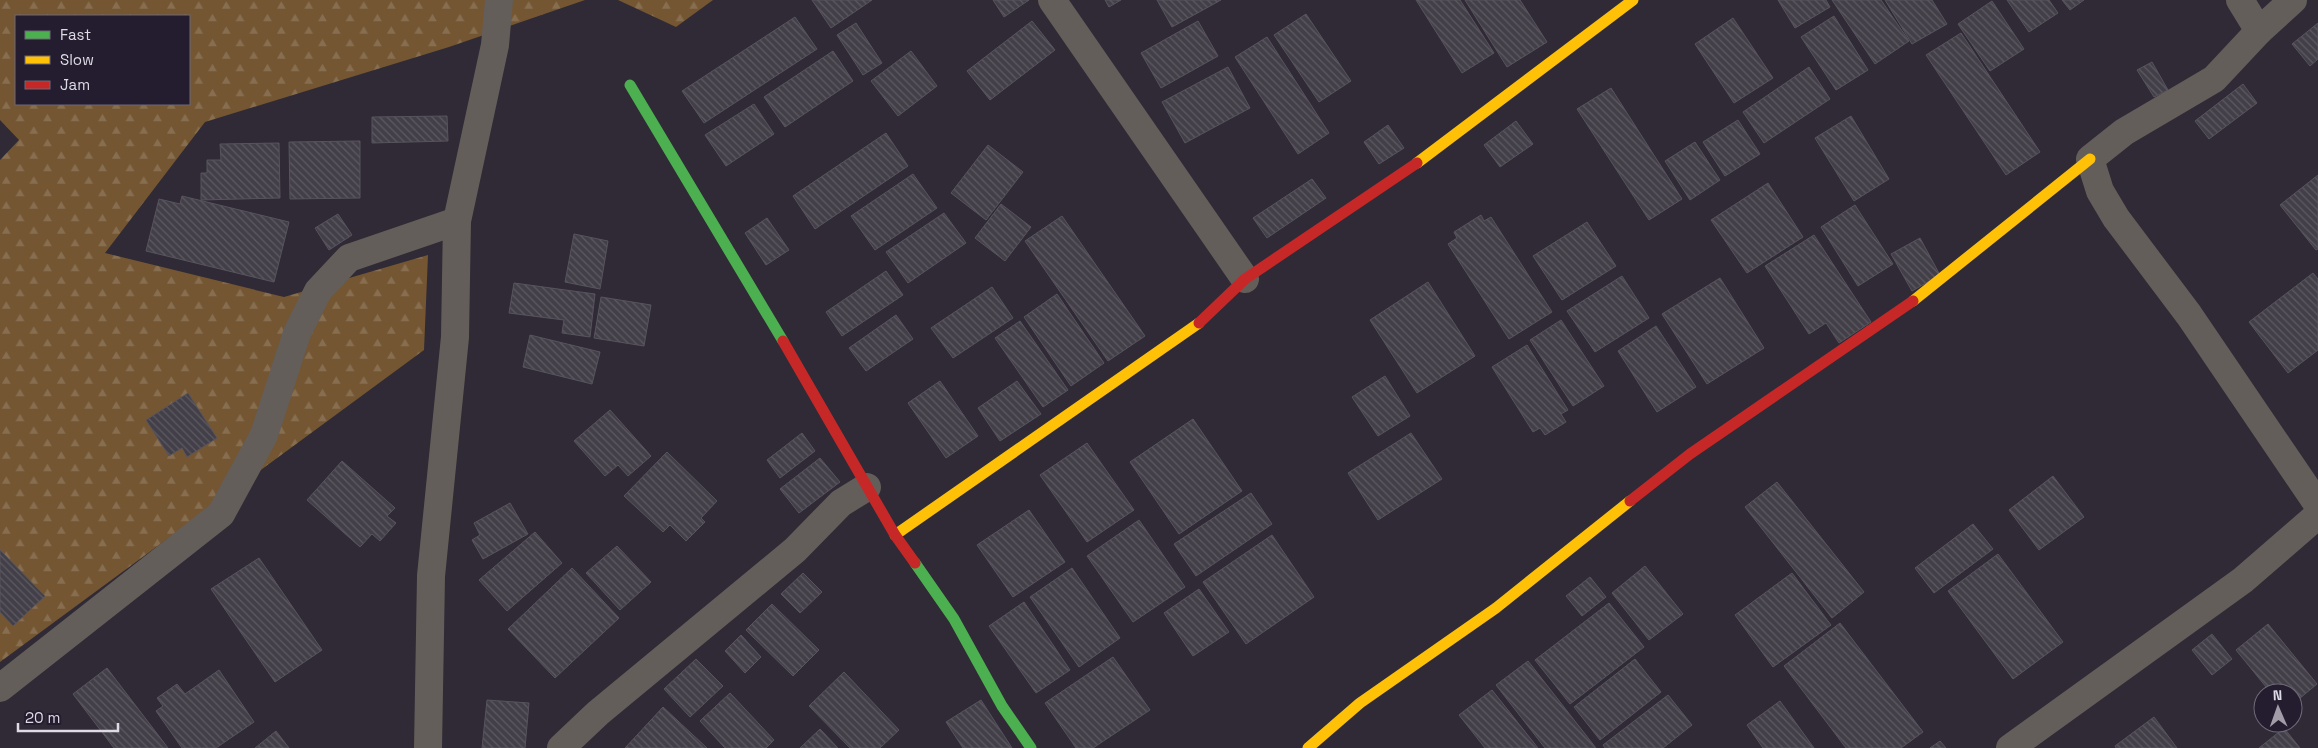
<svg xmlns="http://www.w3.org/2000/svg" width="2318" height="748" viewBox="0 0 2318 748" font-family="'Space Grotesk',sans-serif">
  <style>
    .forest { fill: url(#forest-firs); fill-rule: evenodd }
    .building { fill: url(#building-back-hatch); stroke: #58545e }
    .lines { fill: none; stroke-linecap: round; stroke-linejoin: round }
    .street { stroke: #645e5a; stroke-width: 28 }
    .fast { stroke: #4caf50; stroke-width: 11 }
    .slow { stroke: #ffc107; stroke-width: 11 }
    .jam { stroke: #c62828; stroke-width: 11 }
  </style>
  <defs>
    <pattern id="forest-firs" width="22" height="20" patternUnits="userSpaceOnUse" patternTransform="scale(1.25)"><rect width="22" height="20" fill="#745632"/><path d="M5 1l3.5 6h-7zM16 11l3.5 6h-7z" fill="#876e50"/></pattern>
    <pattern id="building-back-hatch" width="6" height="6" patternUnits="userSpaceOnUse" patternTransform="scale(1.25)"><rect width="6" height="6" fill="#433f48"/><path d="M-1 5l2 2M0 0l6 6M5-1l2 2" fill="none" stroke="#5e5a62"/></pattern>
  </defs>
  <rect width="100%" height="100%" fill="#2f2a35"/>
  <g class="forest">
    <path d="M0 0H585L449 47 205 122 105 253 284 297 428 255 424 350 0 662V160L19 140 0 120ZM16 16H189V104H16Z"/>
    <path d="M618 0H713L676 27Z"/>
  </g>
  <g class="building">
    <path d="M812 0H872L831 28Z"/>
    <path d="M993 0H1029L1004 17Z"/>
    <path d="M1105 0H1121L1109 7Z"/>
    <path d="M1157 0H1221L1172 27Z"/>
    <path d="M1416 0H1460L1494 53 1462 73Z"/>
    <path d="M1465 0H1520L1547 42 1507 67Z"/>
    <path d="M1778 0H1826L1830 7 1795 28Z"/>
    <path d="M1832 0H1881L1909 41 1875 64Z"/>
    <path d="M1885 0H1932L1947 24 1912 44Z"/>
    <path d="M2007 0H2049L2058 13 2029 32Z"/>
    <path d="M2062 0H2084L2070 10Z"/>
    <path d="M1992 1 2024 49 1990 71 1958 24Z"/>
    <path d="M1306 14 1351 81 1319 102 1274 35Z"/>
    <path d="M1834 16 1868 70 1836 90 1801 37Z"/>
    <path d="M795 17 817 49 704 123 682 91Z"/>
    <path d="M1733 18 1773 78 1734 103 1695 44Z"/>
    <path d="M1032 21 1055 50 990 100 967 71Z"/>
    <path d="M1198 21 1218 56 1161 88 1141 53Z"/>
    <path d="M856 23 882 63 863 75 837 35Z"/>
    <path d="M2318 23V59L2310 66 2292 44Z"/>
    <path d="M1961 33 2040 152 2006 175 1926 55Z"/>
    <path d="M1267 37 1329 133 1298 154 1235 57Z"/>
    <path d="M833 51 853 81 785 127 764 97Z"/>
    <path d="M911 51 937 86 898 116 871 81Z"/>
    <path d="M2152 62 2168 90 2154 97 2137 70Z"/>
    <path d="M1228 67 1250 108 1185 143 1162 102Z"/>
    <path d="M1809 67 1830 99 1764 143 1743 112Z"/>
    <path d="M2243 84 2257 103 2209 139 2195 121Z"/>
    <path d="M1611 88 1682 199 1649 220 1577 109Z"/>
    <path d="M754 104 774 134 726 166 705 135Z"/>
    <path d="M447 116 448 141 372 143V117Z"/>
    <path d="M1851 116 1889 179 1854 201 1815 138Z"/>
    <path d="M1738 120 1760 154 1725 176 1703 142Z"/>
    <path d="M1516 121 1533 144 1500 167 1484 145Z"/>
    <path d="M1388 125 1404 148 1379 164 1364 142Z"/>
    <path d="M886 133 908 166 815 229 793 196Z"/>
    <path d="M360 141V198L290 199 289 142Z"/>
    <path d="M1695 142 1720 180 1690 200 1665 161Z"/>
    <path d="M279 143 280 198 201 200V173H207V160H221L220 144Z"/>
    <path d="M988 145 1023 172 986 220 951 193Z"/>
    <path d="M913 174 937 208 875 250 851 216Z"/>
    <path d="M2318 175V249L2316 250 2280 205Z"/>
    <path d="M1312 179 1326 198 1267 238 1253 218Z"/>
    <path d="M1768 183 1803 237 1747 273 1711 220Z"/>
    <path d="M182 196 289 222 274 282 146 251 159 199 180 204Z"/>
    <path d="M1001 204 1031 227 1005 261 975 238Z"/>
    <path d="M1855 205 1893 264 1858 286 1821 227Z"/>
    <path d="M944 213 966 243 908 283 886 252Z"/>
    <path d="M338 214 352 235 329 250 315 228Z"/>
    <path d="M1481 215 1484 221 1491 217 1552 312 1509 339 1448 244 1457 238 1454 232Z"/>
    <path d="M1062 216 1145 336 1108 361 1025 241Z"/>
    <path d="M767 218 789 250 766 265 745 233Z"/>
    <path d="M1587 222 1616 266 1562 300 1533 256Z"/>
    <path d="M574 234 608 241 600 289 565 282Z"/>
    <path d="M1814 235 1871 322 1839 343 1826 323 1809 334 1765 266Z"/>
    <path d="M1920 238 1940 275 1912 291 1891 254Z"/>
    <path d="M886 271 903 295 842 336 826 312Z"/>
    <path d="M2313 273 2318 279V350L2288 373 2249 322Z"/>
    <path d="M1622 276 1649 318 1595 352 1567 311Z"/>
    <path d="M1720 278 1764 348 1707 384 1662 314Z"/>
    <path d="M1428 282 1475 356 1417 393 1370 320Z"/>
    <path d="M514 283 595 294 590 337 562 333 564 320 509 313Z"/>
    <path d="M992 287 1013 318 953 358 931 328Z"/>
    <path d="M1057 294 1104 363 1071 386 1024 317Z"/>
    <path d="M601 297 651 305 644 346 594 338Z"/>
    <path d="M896 315 913 339 866 371 849 348Z"/>
    <path d="M1561 320 1604 386 1573 406 1530 340Z"/>
    <path d="M1020 321 1068 390 1043 407 995 338Z"/>
    <path d="M1656 326 1696 387 1657 412 1618 351Z"/>
    <path d="M530 335 600 352 592 384 523 367Z"/>
    <path d="M1527 345 1568 410 1561 414 1566 422 1545 435 1540 428 1533 432 1492 367Z"/>
    <path d="M1385 376 1410 416 1378 436 1352 397Z"/>
    <path d="M940 381 978 436 946 458 908 403Z"/>
    <path d="M1017 381 1041 414 1000 441 978 408Z"/>
    <path d="M188 393 217 438 187 457 182 448 169 456 146 420Z"/>
    <path d="M610 410 651 456 628 476 618 465 605 476 574 441Z"/>
    <path d="M1193 419 1242 491 1179 534 1130 462Z"/>
    <path d="M802 433 815 451 780 478 767 460Z"/>
    <path d="M1411 433 1442 479 1378 520 1348 473Z"/>
    <path d="M1087 443 1134 510 1087 542 1040 475Z"/>
    <path d="M667 452 717 501 701 518 705 522 686 541 670 525 663 532 624 496Z"/>
    <path d="M820 458 840 482 799 513 780 489Z"/>
    <path d="M342 461 395 508 387 516 396 523 380 541 372 534 360 547 307 500Z"/>
    <path d="M2053 476 2084 517 2039 550 2009 510Z"/>
    <path d="M1777 482 1864 592 1832 618 1745 507Z"/>
    <path d="M1251 493 1272 524 1196 576 1174 544Z"/>
    <path d="M510 503 528 534 483 559 472 540 480 535 474 523Z"/>
    <path d="M1029 510 1065 562 1013 597 977 545Z"/>
    <path d="M1139 520 1185 587 1133 622 1087 556Z"/>
    <path d="M1973 524 1993 549 1934 593 1915 568Z"/>
    <path d="M535 532 562 563 507 611 479 580Z"/>
    <path d="M1272 535 1314 597 1246 644 1203 582Z"/>
    <path d="M617 546 651 582 620 610 586 573Z"/>
    <path d="M0 550 45 596 13 626 0 612Z"/>
    <path d="M1998 554 2063 642 2013 679 1948 591Z"/>
    <path d="M259 558 322 650 275 682 211 589Z"/>
    <path d="M1645 566 1683 614 1649 640 1612 593Z"/>
    <path d="M572 568 619 618 555 678 508 629Z"/>
    <path d="M1072 568 1120 638 1079 667 1030 597Z"/>
    <path d="M803 573 822 592 800 613 781 594Z"/>
    <path d="M1792 573 1831 625 1773 667 1735 615Z"/>
    <path d="M1590 577 1606 597 1582 616 1566 596Z"/>
    <path d="M1199 589 1229 632 1193 656 1164 613Z"/>
    <path d="M1024 602 1070 670 1036 693 989 626Z"/>
    <path d="M1609 603 1644 647 1570 704 1535 660Z"/>
    <path d="M772 604 819 650 793 676 746 630Z"/>
    <path d="M1840 623 1923 732 1901 748H1846L1784 666Z"/>
    <path d="M2268 624 2317 684 2293 704V693H2271L2236 650Z"/>
    <path d="M2212 634 2232 659 2212 675 2192 650Z"/>
    <path d="M741 635 761 657 745 673 725 651Z"/>
    <path d="M1113 657 1150 710 1093 748H1076L1045 703Z"/>
    <path d="M696 659 723 686 690 717 664 689Z"/>
    <path d="M1635 659 1661 692 1600 740 1574 707Z"/>
    <path d="M1528 661 1596 748H1545L1496 685Z"/>
    <path d="M107 668 168 748H114L73 694Z"/>
    <path d="M219 670 254 722 216 748H182L156 711 163 706 157 698 177 684 185 694Z"/>
    <path d="M844 672 899 730 880 748H850L809 706Z"/>
    <path d="M1492 690 1538 748H1485L1459 715Z"/>
    <path d="M730 693 774 740 766 748H725L700 721Z"/>
    <path d="M1668 695 1692 725 1663 748H1605L1603 745Z"/>
    <path d="M487 700 529 703 525 748H482Z"/>
    <path d="M981 700 1012 748H963L946 722Z"/>
    <path d="M1780 701 1814 748H1763L1747 725Z"/>
    <path d="M663 707 707 748H625Z"/>
    <path d="M2154 717 2177 748H2116L2115 746Z"/>
    <path d="M2284 728 2300 748H2259Z"/>
    <path d="M820 729 838 748H800Z"/>
    <path d="M276 731 289 748H255Z"/>
    <path d="M1940 741 1946 748H1930Z"/>
  </g>
  <g class="lines">
    <g class="street">
      <path d="M1052 0 1245 279"/>
      <path d="M2240 0 2259 31"/>
      <path d="M2293 0 2259 31 2214 79 2124 132 2090 159 2100 191 2116 218 2189 315 2318 505"/>
      <path d="M0 688 221 514 264 435 297 333 318 291 349 258 457 221"/>
      <path d="M428 748 431 576 455 337 457 221 495 45 499 0"/>
      <path d="M561 748 598 713 795 550 841 503 867 487"/>
      <path d="M2010 748 2243 580 2318 515"/>
    </g>
    <g class="fast">
      <path d="M630 85 783 341"/>
      <path d="M915 563 954 619 1002 706 1031 748"/>
    </g>
    <g class="slow">
      <path d="M1417 163 1633 0"/>
      <path d="M1913 301 2090 159"/>
      <path d="M895 535 1199 323"/>
      <path d="M1308 748 1360 703 1496 608 1630 501"/>
    </g>
    <g class="jam">
      <path d="M1199 323 1245 279 1417 163"/>
      <path d="M783 341 895 535 915 563"/>
      <path d="M1630 501 1690 454 1913 301"/>
    </g>
  </g>
  <rect x="15" y="15" width="175" height="90" fill="#241d2f" stroke="#6e6978"/>
  <rect x="25" y="31" width="25" height="8" fill="#4caf50" stroke="#6e6978"/>
  <text x="60" y="40" font-size="15" fill="#dedae6">Fast</text>
  <rect x="25" y="56" width="25" height="8" fill="#ffc107" stroke="#6e6978"/>
  <text x="60" y="65" font-size="15" fill="#dedae6">Slow</text>
  <rect x="25" y="81" width="25" height="8" fill="#c62828" stroke="#6e6978"/>
  <text x="60" y="90" font-size="15" fill="#dedae6">Jam</text>
  <g transform="translate(2278 708) rotate(358)"><circle r="24" fill="#241d2f" stroke="#6e6978"/>
  <path d="M0-4L9 19L0 12L-9 19Z" fill="#a19ca8"/>
  <text y="-8" font-size="14" font-weight="bold" text-anchor="middle" fill="#dedae6">N</text>
  </g>
  <path d="M18 723v8h100v-8" fill="none" stroke="#dedae6" stroke-width="2.5"/>
  <text x="25" y="723" font-size="15" fill="#dedae6" stroke="#241d2f" stroke-width="4" paint-order="stroke">20 m</text>
</svg>
